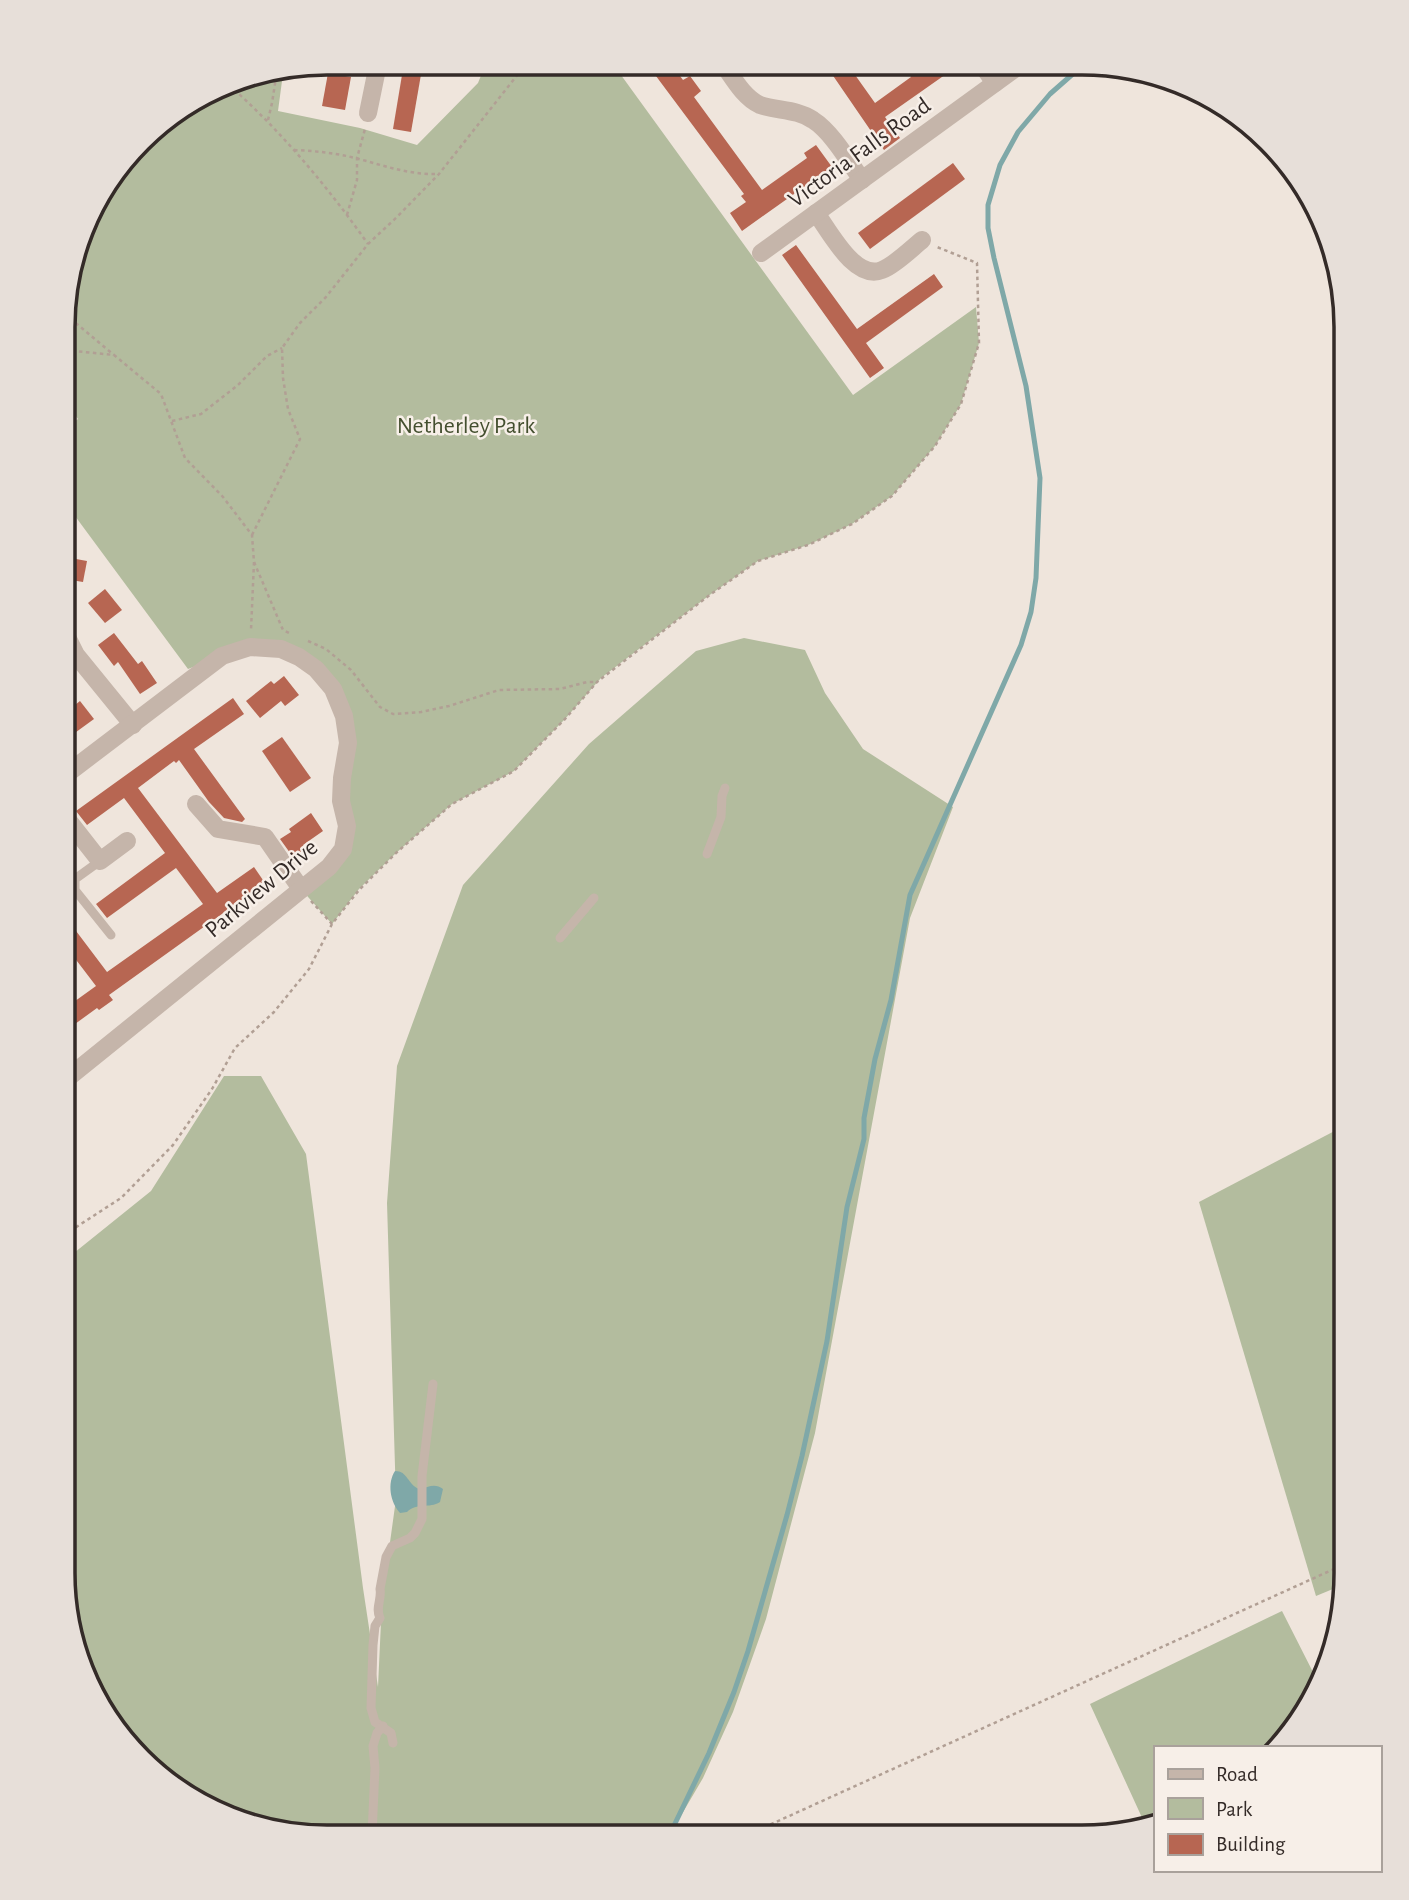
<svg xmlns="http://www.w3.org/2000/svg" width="1409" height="1900" viewBox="0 0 1409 1900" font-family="'Alegreya Sans',sans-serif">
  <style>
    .green { fill: #b3bc9e }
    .water { fill: #7fa8a8 }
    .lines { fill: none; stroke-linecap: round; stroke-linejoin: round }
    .stream { stroke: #7fa8a8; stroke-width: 5 }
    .building { fill: #b76652 }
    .path { stroke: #b19f94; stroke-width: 2.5; stroke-dasharray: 3.5 3.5; stroke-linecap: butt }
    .service { stroke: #c5b5aa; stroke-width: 9 }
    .minor { stroke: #c5b5aa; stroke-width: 18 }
    .labels { text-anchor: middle; stroke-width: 5; stroke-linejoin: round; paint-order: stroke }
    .street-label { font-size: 24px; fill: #342b28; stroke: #f7efe8 }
    .park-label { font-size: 24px; fill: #444f2f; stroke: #f7efe8 }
    .rim { fill: none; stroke: #342b28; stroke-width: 3.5 }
  </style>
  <rect width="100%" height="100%" fill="#efe5dc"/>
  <g class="green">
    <path d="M486 63 613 64 853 395 976 307 979 343 961 404 935 446 892 496 852 524 808 545 758 561 711 594 601 678 565 719 514 771 452 804 396 853 359 889 332 924 301 889 343 849 348 743 333 689 281 649 222 656 188 669 75 516 65 521V429L78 419 65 401V292L98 195 153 128 242 77 257 75 282 81 278 111 360 128 417 145 478 83Z"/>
    <path d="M744 638 805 650 825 693 863 749 953 807 910 918 815 1433 766 1619 733 1712 703 1778 669 1836 293 1835 180 1792 129 1747 90 1690 63 1573 64 1261 151 1191 224 1076H261L306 1154 363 1588 378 1687 382 1600 396 1499 387 1203 397 1066 463 885 589 744 696 651Z"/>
    <path d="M1346 1125 1345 1584 1316 1596 1199 1202Z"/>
    <path d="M1282 1611 1319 1684 1301 1720 1277 1748H1155V1820L1144 1822 1090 1704Z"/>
  </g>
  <path class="water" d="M395 1471C408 1471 407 1484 419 1489 429 1487 435 1483 443 1489L440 1502C429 1509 417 1502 407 1512L400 1513C390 1502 387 1483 395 1471Z"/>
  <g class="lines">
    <path class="stream" d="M669 1836 709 1753 734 1692 748 1651 787 1515 802 1456 827 1341 847 1207 864 1139V1118L875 1059 891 1000 910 895 1021 645 1031 612 1036 578 1040 478 1026 386 994 258 988 228V205L1000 165 1018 132 1050 94 1083 65"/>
  </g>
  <g class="building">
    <path d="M404 63H423L411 132 393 129Z"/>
    <path d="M647 64H671L683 80 690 76 701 91 694 97 762 190 807 158 804 153 816 145 832 167 742 231 730 213 746 202 741 196 744 194Z"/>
    <path d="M825 64 848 65 875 103 911 77 908 72 917 65H959L885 117 900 138 884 150Z"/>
    <path d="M328 73 351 77 345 110 322 106Z"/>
    <path d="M953 163 965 179 870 249 858 233Z"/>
    <path d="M796 245 857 329 934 274 943 287 866 343 884 368 870 378 782 255Z"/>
    <path d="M65 557 87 561 83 582 65 579Z"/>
    <path d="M105 589 122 610 105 623 88 603Z"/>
    <path d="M114 633 138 664 142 661 157 683 140 694 118 662 114 666 98 645Z"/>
    <path d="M284 676 299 695 285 706 281 701 260 718 246 701 271 681 274 684Z"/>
    <path d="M233 698 244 714 194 749 245 819 242 822 224 818 209 802 179 760 176 763 174 761 138 788 217 893 254 867 265 883 109 995 113 1000 99 1010 97 1008 64 1032V1009L96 986 64 944V915L107 972 203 904 176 868 107 918 96 904 165 853 124 798 87 825 76 811Z"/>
    <path d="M80 701 94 719 72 735 65 724V713Z"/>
    <path d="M282 737 311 778 290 792 262 751Z"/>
    <path d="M311 813 323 831 303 845 305 849 293 857 280 839 291 832 289 829Z"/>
  </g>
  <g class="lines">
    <g class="path">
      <path d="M229 85C282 132 327 186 368 244"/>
      <path d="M268 120 272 103 277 71"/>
      <path d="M294 150C316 151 337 153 359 159 385 166 410 175 438 174"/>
      <path d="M347 215 357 180V158L365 129"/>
      <path d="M65 314 114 355"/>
      <path d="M65 350 114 355 161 394 185 458 223 497 252 535 254 562 251 630"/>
      <path d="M172 421 201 414 238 385 267 356 282 348"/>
      <path d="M252 535 300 439 288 409 283 378 282 348 300 323 326 297 368 244 397 217 439 174 526 64"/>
      <path d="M254 562 283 630 289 633"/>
      <path d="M308 641 326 649 351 670 380 707 393 714 421 712 449 706 499 690 560 689 587 682H597"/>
      <path d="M311 901 332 924"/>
      <path d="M64 1235 121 1198 173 1145 212 1089 235 1048 274 1012 309 969 332 924 359 890 396 853 452 804 514 771 565 719 597 682 711 594 758 561 808 545 852 524 892 496 935 446 961 404 979 343 977 263 937 247"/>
      <path d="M745 1836 1345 1564"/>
    </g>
    <g class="service">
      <path d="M707 854 721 817 722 796 725 788"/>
      <path d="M100 861 75 879V890L111 935"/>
      <path d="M560 938 594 898"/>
      <path d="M393 1743 391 1733 375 1722 371 1708 373 1645 375 1626 380 1618C375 1608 382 1599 380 1589L386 1557 392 1546 410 1538 415 1533 422 1519V1476L433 1384"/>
      <path d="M372 1835 375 1768 373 1746 377 1733 383 1726"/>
    </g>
    <g class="minor">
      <path d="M723 64C733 78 744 98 760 105 778 111 797 109 813 120 832 132 849 162 862 180"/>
      <path d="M982 65 995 83"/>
      <path d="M368 113 376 74 381 63"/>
      <path d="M816 213C830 232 855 281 882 270 895 265 911 249 922 240"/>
      <path d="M761 253 1020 65"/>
      <path d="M66 635 76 655 133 725"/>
      <path d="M196 804 218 829 265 837 301 889"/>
      <path d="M64 815 100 861 127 841"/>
      <path d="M64 1081 329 867 343 849 347 826 341 801 342 778 348 743 344 716 333 689 316 669 299 657 281 649 250 647 222 656 64 776"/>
    </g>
  </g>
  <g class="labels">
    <g class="street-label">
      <text transform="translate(859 152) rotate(-36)" y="8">Victoria Falls Road</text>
      <text transform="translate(261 888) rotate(-40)" y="8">Parkview Drive</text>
    </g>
    <g class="park-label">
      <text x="466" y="433">Netherley Park</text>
    </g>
  </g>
  <path d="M0 0H1409V1900H0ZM327 75H1082A252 252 0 0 1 1334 327V1573A252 252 0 0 1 1082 1825H327A252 252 0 0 1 75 1573V327A252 252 0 0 1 327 75Z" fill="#e7dfd9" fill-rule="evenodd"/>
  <path class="rim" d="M327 75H1082A252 252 0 0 1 1334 327V1573A252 252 0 0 1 1082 1825H327A252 252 0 0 1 75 1573V327A252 252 0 0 1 327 75Z"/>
  <rect x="1154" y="1746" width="228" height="126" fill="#f7efe8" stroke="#a9a19b" stroke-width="2"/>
  <rect x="1168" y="1769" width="35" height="10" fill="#c5b5aa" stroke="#a9a19b" stroke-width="2"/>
  <text x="1216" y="1781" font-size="21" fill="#342b28">Road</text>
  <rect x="1168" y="1798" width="35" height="21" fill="#b3bc9e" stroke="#a9a19b" stroke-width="2"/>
  <text x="1216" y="1816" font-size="21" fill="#342b28">Park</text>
  <rect x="1168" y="1834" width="35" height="21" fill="#b76652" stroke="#a9a19b" stroke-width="2"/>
  <text x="1216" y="1851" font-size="21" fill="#342b28">Building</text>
</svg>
